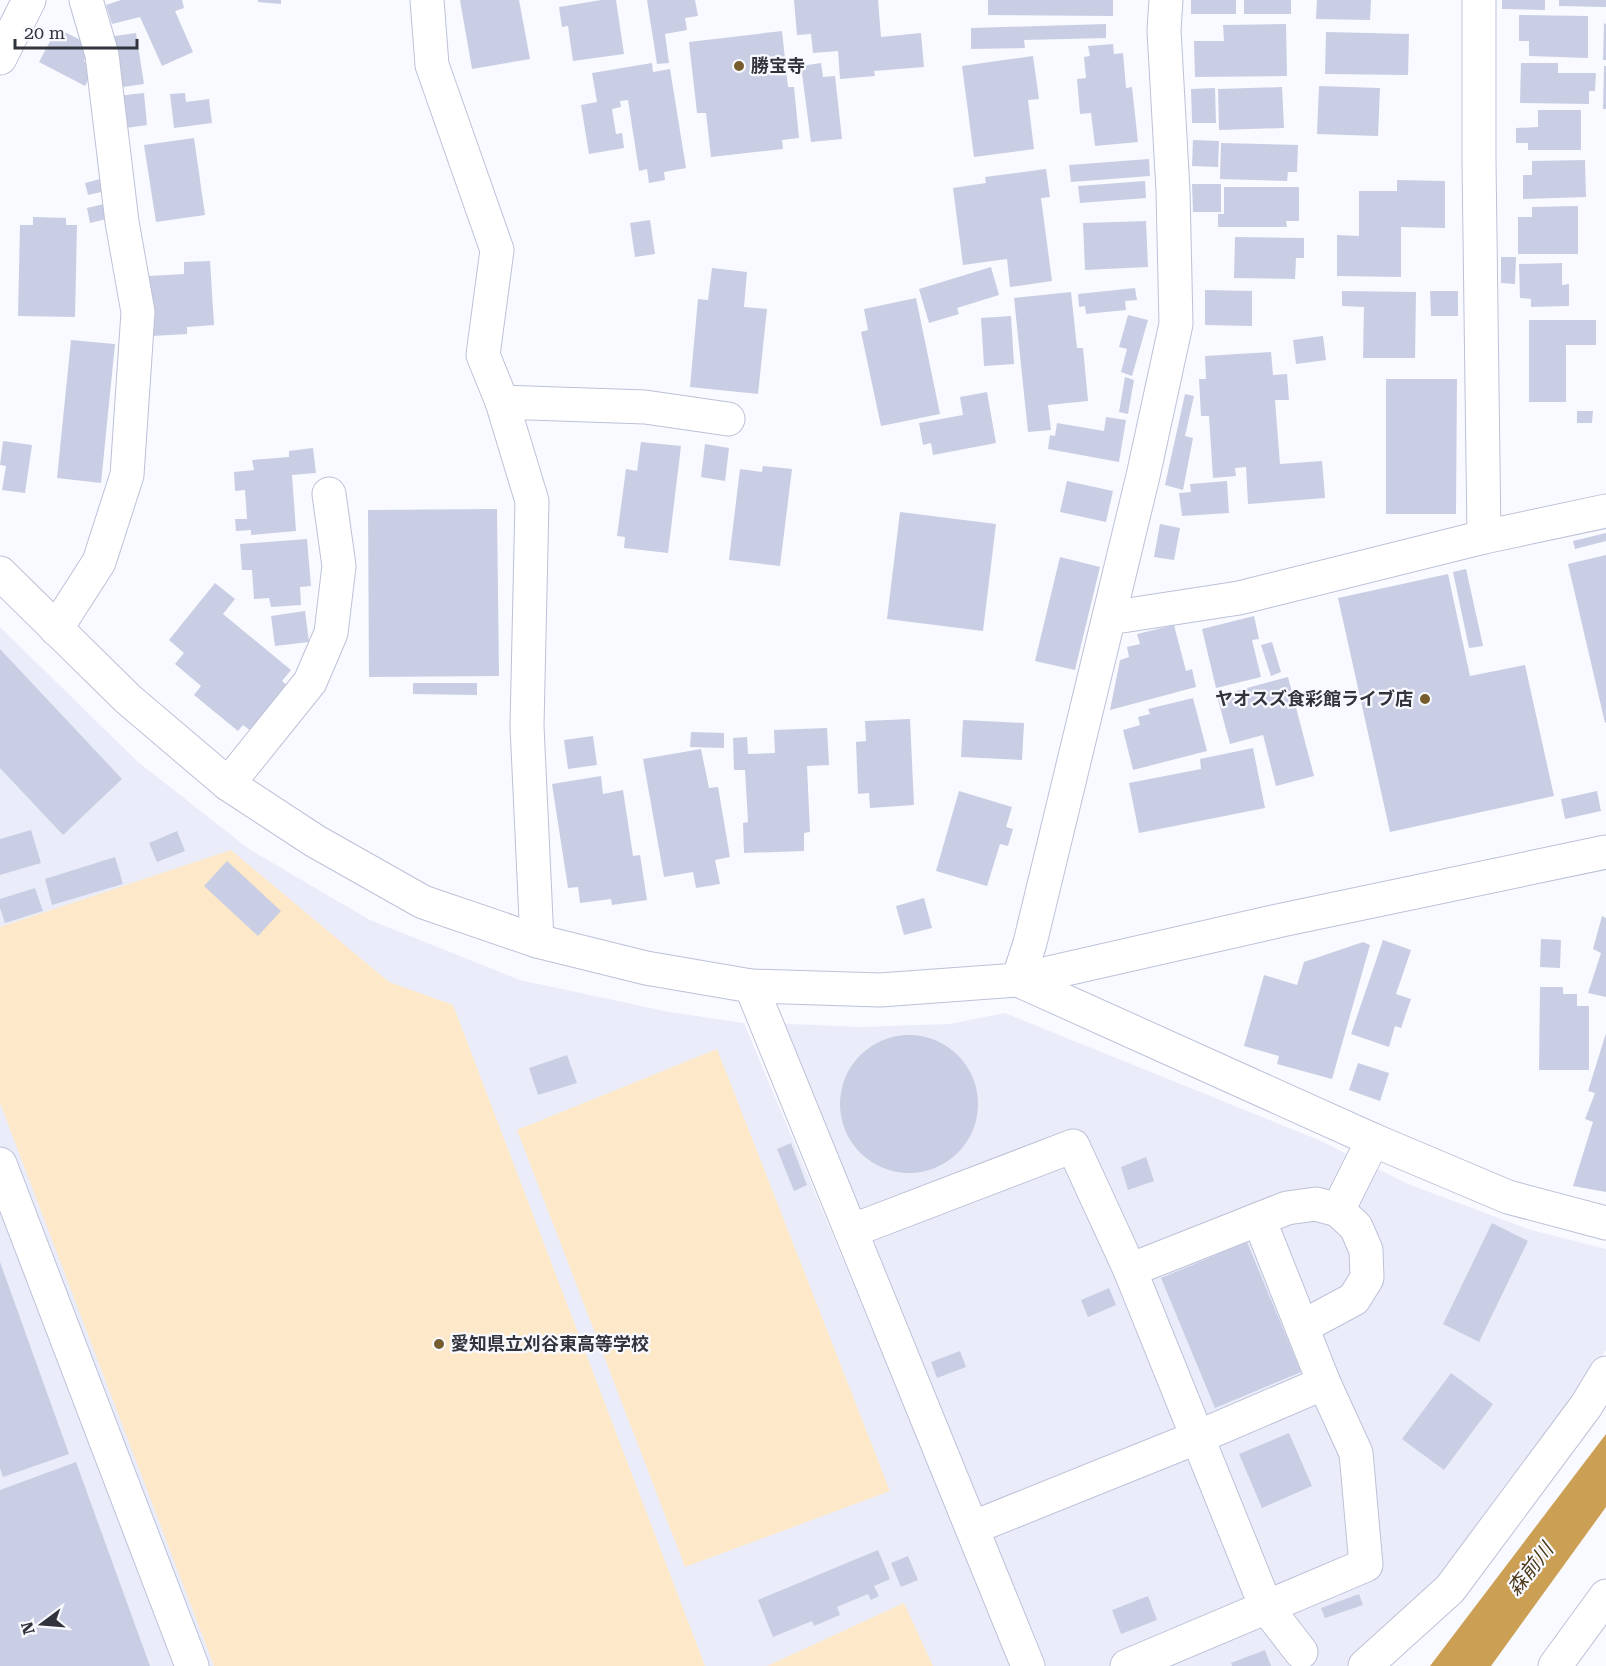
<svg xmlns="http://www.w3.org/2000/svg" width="1606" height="1666" viewBox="0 0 1606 1666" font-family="'Roboto Serif','Noto Sans JP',serif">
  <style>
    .built { fill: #eaedf9 }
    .green { fill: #fde9c9 }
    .water { fill: #cca054 }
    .building { fill: #c9cee4 }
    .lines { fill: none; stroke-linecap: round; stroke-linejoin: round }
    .minor-casing { stroke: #bdc1d8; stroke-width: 35 }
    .minor { stroke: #fff; stroke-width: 33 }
    .poi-dot { fill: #775c2e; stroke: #f9faff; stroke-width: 2 }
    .labels { text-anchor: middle; stroke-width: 4.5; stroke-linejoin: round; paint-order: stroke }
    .poi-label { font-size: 18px; font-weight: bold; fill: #32343d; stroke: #f9faff; text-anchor: start }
    .water-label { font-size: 20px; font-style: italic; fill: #4c3918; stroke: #f9faff }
  </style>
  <rect width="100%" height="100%" fill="#f9faff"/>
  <g class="built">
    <path d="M0 627 138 762 249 849 370 920 520 980 669 1012 744 1023 1013 1666H0Z"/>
    <path d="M1005 1013 1319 1140 1408 1184 1531 1230 1606 1249V1350L1575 1402 1440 1580 1347 1666H1020L747 1022 860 1027 949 1024Z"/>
  </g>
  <g class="green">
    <path d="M231 850 389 982 453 1005 705 1666H214L0 1103V927Z"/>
    <path d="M717 1049 890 1491 685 1567 517 1130Z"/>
    <path d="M904 1603 933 1666H767Z"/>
  </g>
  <path class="water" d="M1606 1434V1507L1491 1666H1430Z"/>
  <g class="building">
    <path d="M121 0H182L184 8 175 11 193 52 162 66 140 17 112 24 106 5Z"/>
    <path d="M258 0H281V4L258 2Z"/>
    <path d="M460 0H519L530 59 472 69Z"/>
    <path d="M601 0H616L624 54 573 61 568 26 562 27 559 7Z"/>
    <path d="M647 0H695L698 16 685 18 687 30 665 34 669 63 657 64Z"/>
    <path d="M794 0H878L881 37 921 33 924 67 874 71 875 76 840 79 838 51 813 53 811 34 797 35Z"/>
    <path d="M988 0H1113V16L988 15Z"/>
    <rect x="1191" y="0" width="45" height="14"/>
    <rect x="1244" y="0" width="47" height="14"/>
    <path d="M1317 0H1371L1370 20 1316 19Z"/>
    <path d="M1502 0H1545V10L1502 9Z"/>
    <path d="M1559 0H1606V7L1559 6Z"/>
    <path d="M1519 15 1588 16V58L1529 56V41H1519Z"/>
    <path d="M1604 23 1606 24V60H1603Z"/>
    <path d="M1106 24V38L1024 40 1025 48 971 49V28Z"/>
    <path d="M1286 24 1287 76 1195 77 1194 41H1224L1223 25Z"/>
    <path d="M57 28 92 46 84 61 95 67 85 86 39 62Z"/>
    <path d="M782 31 788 87H794L799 138 782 140 783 149 711 157 706 113H697L689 42Z"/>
    <path d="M1326 32 1409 34 1408 75 1325 74Z"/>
    <path d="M136 33 144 84 116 88 108 37Z"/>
    <path d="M1113 44 1114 54 1123 53 1126 88 1132 87 1138 142 1095 146 1091 113 1080 114 1077 79 1086 78 1084 57 1090 56 1088 46Z"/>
    <path d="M1033 56 1039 99 1028 100 1034 149 974 157 962 66Z"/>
    <path d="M652 63 653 72 670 69 686 168 664 172 665 180 649 183 647 169 639 171 628 100 620 101 621 107 612 109 616 134 622 133 624 148 589 154 581 105 597 102 592 73Z"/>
    <path d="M821 63 823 77 835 76 842 139 811 142 801 66Z"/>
    <path d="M1521 63H1558V73H1596L1595 91H1589V104L1520 103Z"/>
    <path d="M1604 66H1606V109H1603Z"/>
    <path d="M1319 86 1380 88 1378 136 1317 134Z"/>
    <path d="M1282 87 1284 128 1219 130 1218 89Z"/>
    <path d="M1215 88 1216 123H1192L1191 89Z"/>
    <path d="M144 93 147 125 119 129 116 96Z"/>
    <path d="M185 93 186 102 209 99 212 123 174 128 170 94Z"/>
    <path d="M1538 110H1581V150H1528V143H1516V128L1538 127Z"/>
    <path d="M194 138 205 215 156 222 144 145Z"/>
    <path d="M1193 140 1219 141 1218 167 1192 166Z"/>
    <path d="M1221 143 1298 145 1297 172H1288L1287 181 1220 179Z"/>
    <path d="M1149 159 1150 176 1071 182 1069 165Z"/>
    <path d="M1585 160 1586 197 1523 199V175H1532V161Z"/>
    <path d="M1046 169 1050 197 1041 198 1052 281 1010 287 1007 259 963 265 953 188 986 183 985 177Z"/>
    <path d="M104 178 106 191 88 195 85 183Z"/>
    <path d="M1397 180 1445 181V228L1401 227V277L1337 276V235L1359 236V191H1397Z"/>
    <path d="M1145 181 1146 198 1080 203 1078 186Z"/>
    <path d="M1192 184H1221V212H1193Z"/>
    <path d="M1224 187H1299V221H1286L1287 227H1218V214H1224Z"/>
    <path d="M112 202 115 217 90 223 87 208Z"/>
    <path d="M1578 206V254H1518V217H1532V207Z"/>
    <path d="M33 217 66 218V225H77L75 317 18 316 20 225H33Z"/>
    <path d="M650 220 655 254 635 257 630 223Z"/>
    <path d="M1146 221 1148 267 1085 270 1083 223Z"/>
    <path d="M1235 237 1304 238V258H1296L1295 279 1234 278Z"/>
    <path d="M1501 257H1516L1515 284 1501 283Z"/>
    <path d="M210 261 214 325 187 327V334L152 336 149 276 184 274V262Z"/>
    <path d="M1562 263V285L1569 284V306L1531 307V299L1520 298 1519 264Z"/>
    <path d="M991 267 999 295 957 308 959 314 929 323 919 289Z"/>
    <path d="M712 268 747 272 744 307 767 309 758 394 690 387 698 299 708 300Z"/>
    <path d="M1135 288 1137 300 1125 301 1126 310 1086 314 1085 306 1079 307 1078 294Z"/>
    <path d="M1205 290 1252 291V326L1205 325Z"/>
    <path d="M1342 291 1416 292 1415 358H1363L1364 307 1342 306Z"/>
    <path d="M1430 291H1458V316H1431Z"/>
    <path d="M1071 292 1077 348H1083L1088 401 1048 405 1051 430 1028 432 1014 298Z"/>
    <path d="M916 298 940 414 881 426 861 332 868 330 864 309Z"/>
    <path d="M1128 315 1148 320 1132 376 1121 372 1127 349 1119 347Z"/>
    <path d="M1011 316 1014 364 984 366 981 318Z"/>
    <path d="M1529 320H1596V345H1566V402H1529Z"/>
    <path d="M1323 336 1326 360 1296 364 1293 340Z"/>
    <path d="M71 340 115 344 101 483 57 478Z"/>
    <path d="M1271 352 1273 375 1287 374 1289 400H1275L1280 464 1322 461 1325 498 1248 504 1246 467 1235 468 1236 476 1213 478 1209 416H1201L1199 379H1206L1205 356Z"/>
    <path d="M1125 377 1134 380 1128 414 1119 412Z"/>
    <path d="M1386 379H1457L1456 514H1386Z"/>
    <path d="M987 392 996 443 933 455 931 443 923 445 919 423 963 415 960 397Z"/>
    <path d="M1185 394 1194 396 1185 436 1193 438 1183 490 1165 485Z"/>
    <path d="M1577 411H1593L1592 423H1577Z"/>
    <path d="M1106 417 1126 420 1119 462 1048 449 1050 435 1055 436 1057 423 1104 431Z"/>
    <path d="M3 441 32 445 25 493 2 490 6 466 0 465Z"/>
    <path d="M641 442 681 446 668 553 624 548 625 537 617 536 626 469 637 471Z"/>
    <path d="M705 444 729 448 725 481 701 477Z"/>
    <path d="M313 448 316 473 292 475 296 531 251 535V530L236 531 235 519H247L245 490 235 491 234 472 254 470 252 460 289 457V451Z"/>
    <path d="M763 466 792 469 780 566 729 560 740 469 762 472Z"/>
    <path d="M1067 481 1113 491 1106 522 1060 512Z"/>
    <path d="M1227 481 1229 513 1182 516 1179 493 1191 492 1190 484Z"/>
    <path d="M497 509 499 676 369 677 368 510Z"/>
    <path d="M900 512 996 524 983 631 887 619Z"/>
    <path d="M1160 524 1180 528 1174 560 1154 557Z"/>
    <path d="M1606 533V541L1575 549 1573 541Z"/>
    <path d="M307 539 311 586 300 587 301 605 271 607 269 598 254 599 252 570H242L240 544Z"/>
    <path d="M1606 555V722L1605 723 1568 564Z"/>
    <path d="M1060 557 1100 567 1075 670 1035 661Z"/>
    <path d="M1466 569 1483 646 1469 648 1453 572Z"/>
    <path d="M1448 574 1470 676 1525 665 1554 796 1390 832 1338 598Z"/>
    <path d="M215 583 235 599 223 614 291 670 282 681 288 686 251 731 243 725 238 731 194 695 201 686 175 664 184 653 169 640Z"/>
    <path d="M305 611 309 642 275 646 271 616Z"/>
    <path d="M1254 616 1259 639 1252 640 1261 677 1216 688 1202 629Z"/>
    <path d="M1174 625 1186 671 1192 669 1196 687 1110 710 1120 660 1129 657 1127 647 1140 644 1137 634Z"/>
    <path d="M1272 642 1281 672 1271 676 1261 645Z"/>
    <path d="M0 649 122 779 63 835 0 768Z"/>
    <path d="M1288 677 1314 776 1276 786 1263 735 1230 744 1217 696Z"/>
    <path d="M413 683H477V695L413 694Z"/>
    <path d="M1193 698 1207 751 1133 770 1123 730 1140 725 1138 717 1150 714 1148 709Z"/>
    <path d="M910 719 914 805 870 808 869 793 858 794 856 742 866 741 865 721Z"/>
    <path d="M963 720 1024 723 1022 760 961 757Z"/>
    <path d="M827 728 829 765 807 766 810 832 804 833V851L744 853 743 823 748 822 745 770H734L733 738 747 737 748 754 775 753 774 730Z"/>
    <path d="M691 732 724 733V748L690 747Z"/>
    <path d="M593 736 597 765 568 769 564 740Z"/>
    <path d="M1253 748 1265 808 1139 833 1129 783 1201 769 1200 759Z"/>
    <path d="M701 749 709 788 718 787 730 857 715 860 720 884 696 888 693 872 664 877 643 759Z"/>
    <path d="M601 776 603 794 623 790 633 856 640 855 647 900 612 905 611 899 580 903 578 887 568 888 552 784Z"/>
    <path d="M959 791 1012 807 1006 827 1013 829 1008 846 1000 844 987 886 936 871Z"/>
    <path d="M1597 791 1601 811 1565 819 1561 799Z"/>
    <path d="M31 830 41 863 0 875V839Z"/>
    <path d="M177 831 185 851 157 862 149 843Z"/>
    <path d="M115 857 123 884 52 905 45 879Z"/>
    <path d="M227 861 281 911 258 936 204 886Z"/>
    <path d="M35 888 43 911 5 923 0 908V899Z"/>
    <path d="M924 898 932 928 904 935 896 906Z"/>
    <path d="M1602 916 1606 918V997L1588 993 1601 953 1593 949Z"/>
    <path d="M1541 939 1561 940 1560 968 1540 967Z"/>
    <path d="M1383 940 1411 950 1396 994 1411 999 1401 1028 1395 1026 1389 1047 1351 1034Z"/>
    <path d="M1363 942 1370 945 1332 1079 1277 1064 1279 1056 1244 1046 1264 975 1297 985 1304 962Z"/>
    <path d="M1540 987H1563V994H1577V1006H1589V1070H1539Z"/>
    <path d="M1606 1033V1192L1573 1186 1593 1122 1585 1119 1595 1093 1588 1091Z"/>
    <circle cx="909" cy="1104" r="69"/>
    <path d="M567 1055 577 1083 538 1095 529 1068Z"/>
    <path d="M1358 1063 1389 1073 1380 1101 1349 1090Z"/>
    <path d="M791 1143 807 1185 794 1191 777 1149Z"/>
    <path d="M1146 1157 1154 1181 1128 1190 1121 1167Z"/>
    <path d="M1492 1223 1528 1241 1479 1342 1443 1324Z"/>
    <path d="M1247 1242 1301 1372 1215 1408 1161 1278Z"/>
    <path d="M0 1262 69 1454 3 1477 0 1468Z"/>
    <path d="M1109 1288 1116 1305 1088 1317 1081 1300Z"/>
    <path d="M960 1351 966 1367 937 1378 931 1362Z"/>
    <path d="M1451 1373 1493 1404 1444 1470 1402 1439Z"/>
    <path d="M1289 1433 1312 1486 1262 1508 1239 1454Z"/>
    <path d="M76 1462 150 1666H0V1490Z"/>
    <path d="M878 1550 890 1579 874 1586 879 1596 871 1600 868 1594 837 1607 840 1615 814 1626 812 1621 773 1637 758 1600Z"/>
    <path d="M908 1556 918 1580 901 1587 891 1563Z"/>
    <path d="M1359 1594 1363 1605 1325 1618 1321 1608Z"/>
    <path d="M1148 1596 1157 1620 1121 1634 1112 1610Z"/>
    <path d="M1265 1650 1271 1666H1232L1231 1663Z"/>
  </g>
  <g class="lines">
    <g class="minor-casing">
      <g id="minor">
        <path d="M427 0 432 65 497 250 483 355 502 402"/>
        <path d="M1166 0 1164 30 1173 191 1176 324 1143 476 1030 943 1018 980 1373 1140 1508 1197 1606 1223"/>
        <path d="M1479 0V161L1484 537 1606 511"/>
        <path d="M0 58 29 0"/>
        <path d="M0 573 128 699 228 784 315 841 423 902 537 941 646 968 751 986 880 990 1018 980 1282 920 1606 852"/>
        <path d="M1109 618 1239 598 1484 537"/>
        <path d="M56 629 99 562 127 475 138 312 122 222 102 55 86 0"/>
        <path d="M228 784 310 682 331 633 339 566 329 494"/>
        <path d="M537 941 527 726 532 501 502 402 645 407 728 419"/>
        <path d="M751 986 1028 1666"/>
        <path d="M0 1164 192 1666"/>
        <path d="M1259 1219 1287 1208 1316 1204 1338 1210 1373 1140"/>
        <path d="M851 1231 1073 1146 1130 1270 1266 1607 1301 1652"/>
        <path d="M1302 1327 1354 1299 1367 1278 1366 1250 1356 1227 1338 1210"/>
        <path d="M972 1528 1198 1437 1324 1383"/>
        <path d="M1127 1666 1366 1565 1356 1453 1324 1383 1259 1219 1130 1270"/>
        <path d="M1365 1666 1450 1589 1586 1406 1606 1373"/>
        <path d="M1555 1666 1606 1596"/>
      </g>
    </g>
    <use href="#minor" class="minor"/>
  </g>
  <g class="poi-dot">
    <circle cx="739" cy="66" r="6"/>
    <circle cx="1425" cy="699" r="6"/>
    <circle cx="439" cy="1344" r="6"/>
  </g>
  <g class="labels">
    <g class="poi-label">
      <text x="751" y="72">勝宝寺</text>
      <text x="1413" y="705" text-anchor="end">ヤオスズ食彩館ライブ店</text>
      <text x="451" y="1350">愛知県立刈谷東高等学校</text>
    </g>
    <g class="water-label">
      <text transform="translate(1530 1569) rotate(-52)" y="7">森前川</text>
    </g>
  </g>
  <g transform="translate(42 1624) rotate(254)" stroke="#f9faff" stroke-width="4.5" paint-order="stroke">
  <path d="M0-4.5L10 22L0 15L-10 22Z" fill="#32343d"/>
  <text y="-9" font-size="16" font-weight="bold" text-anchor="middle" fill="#32343d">N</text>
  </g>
  <path d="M15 39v9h122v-9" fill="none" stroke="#32343d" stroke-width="3"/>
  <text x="24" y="39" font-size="18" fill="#32343d" stroke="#f9faff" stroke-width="4.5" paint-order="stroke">20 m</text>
</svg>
